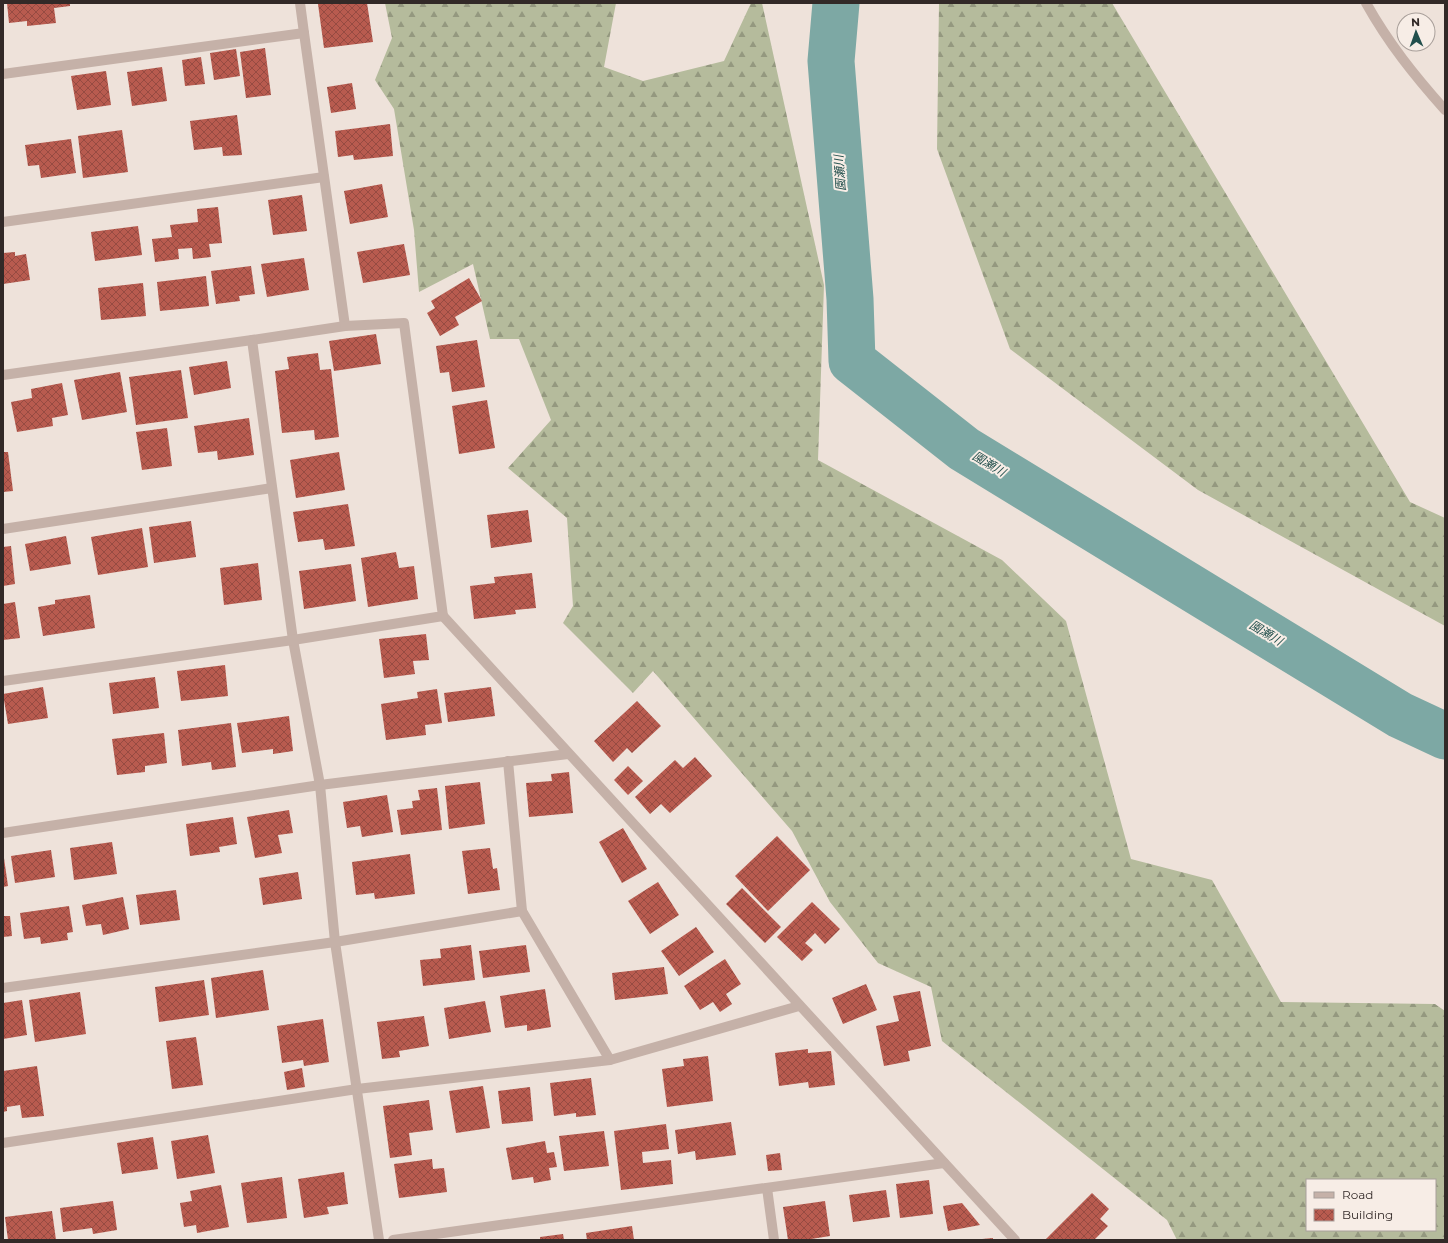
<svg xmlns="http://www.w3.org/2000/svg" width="1448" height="1243" viewBox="0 0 1448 1243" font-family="Montserrat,'Noto Sans JP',sans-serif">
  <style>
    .forest { fill: url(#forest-firs); fill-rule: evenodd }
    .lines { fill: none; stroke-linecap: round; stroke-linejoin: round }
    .river { stroke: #7da8a4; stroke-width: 47 }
    .building { fill: url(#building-cross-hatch) }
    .street { stroke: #c5b1a8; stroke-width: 10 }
    .labels { text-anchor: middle; stroke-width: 4; stroke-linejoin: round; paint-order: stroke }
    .water-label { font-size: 12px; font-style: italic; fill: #224f4c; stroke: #f7ede6 }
  </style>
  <defs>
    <pattern id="forest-firs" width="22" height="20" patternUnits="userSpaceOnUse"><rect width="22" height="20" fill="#b5bb9c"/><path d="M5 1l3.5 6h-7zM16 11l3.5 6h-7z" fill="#94987f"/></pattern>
    <pattern id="building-cross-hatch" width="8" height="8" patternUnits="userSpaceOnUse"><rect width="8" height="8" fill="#b85b4f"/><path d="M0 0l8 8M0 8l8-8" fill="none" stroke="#964b42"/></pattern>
  </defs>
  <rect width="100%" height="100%" fill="#eee2da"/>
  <g class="forest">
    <path d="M385 3H616L604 67 643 81 724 61 751 3H762L824 285 818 460 1002 560 1066 621 1131 859 1212 880 1281 1002 1435 1004 1445 1011V1240H1177L1167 1220 942 1041 931 987 878 963 830 902 792 831 653 671 633 693 563 623 573 606 567 518 508 468 551 420 519 339H490L473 264 419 292 414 230 394 109 375 80 392 38ZM1307 1180H1435V1230H1307Z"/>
    <path d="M939 3H1112L1410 502 1445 518V626L1198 490 1010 349 937 149Z"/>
  </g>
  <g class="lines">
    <path class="river" d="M836 3 831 61 850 299 852 361 964 449 1400 715 1445 736"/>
  </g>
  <g class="building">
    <path d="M7 3H70V6L54 8 56 23 27 26V21L9 23Z"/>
    <path d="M326 3H367L373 42 324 48 318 4Z"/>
    <path d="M265 48 271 95 246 98 240 52Z"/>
    <path d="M236 49 240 76 214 80 210 53Z"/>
    <path d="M201 57 205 84 185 86 182 60Z"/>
    <path d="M162 67 167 101 132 106 127 72Z"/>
    <path d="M106 71 111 105 77 110 71 76Z"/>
    <path d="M352 83 356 109 331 113 327 87Z"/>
    <path d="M237 115 242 155 223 156 222 147 194 150 190 121Z"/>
    <path d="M390 124 393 156 354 160 353 155 338 157 335 131Z"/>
    <path d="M122 130 128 172 83 178 78 136Z"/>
    <path d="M71 139 76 173 41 178 39 165 28 166 25 145Z"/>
    <path d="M382 184 388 217 350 224 344 191Z"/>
    <path d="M302 195 307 231 273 235 268 200Z"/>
    <path d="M218 207 222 243 209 244 211 257 193 259 192 248 178 249 179 259 155 262 152 239 172 237 170 225 198 222 197 209Z"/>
    <path d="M138 226 142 255 95 261 91 232Z"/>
    <path d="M404 244 410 275 363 283 357 252Z"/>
    <path d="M15 252V256L26 254 30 280 3 284V253Z"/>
    <path d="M304 258 309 290 267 297 261 264Z"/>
    <path d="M251 266 255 294 239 296 240 301 216 304 211 271Z"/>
    <path d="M206 276 209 306 160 311 157 282Z"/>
    <path d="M469 278 482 301 455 317 459 325 440 336 427 313 435 308 431 301Z"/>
    <path d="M143 283 146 316 101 320 98 288Z"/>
    <path d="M376 334 381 364 334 371 329 341Z"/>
    <path d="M477 340 485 387 452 392 449 372 440 373 436 346Z"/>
    <path d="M318 353 320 370 331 369 339 437 315 440 314 430 282 433 275 371 289 369 287 357Z"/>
    <path d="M227 361 231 388 194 395 189 367Z"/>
    <path d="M181 370 188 418 136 425 129 377Z"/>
    <path d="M120 372 127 412 82 420 74 380Z"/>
    <path d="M62 383 68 415 52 418 53 426 17 432 11 402 32 398 31 389Z"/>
    <path d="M487 400 495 448 459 454 452 406Z"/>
    <path d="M249 418 254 455 218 460 217 451 198 453 194 426Z"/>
    <path d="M167 428 172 466 142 470 136 432Z"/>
    <path d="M3 452H8L13 491 3 492Z"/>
    <path d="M339 452 345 490 296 498 290 460Z"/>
    <path d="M348 504 355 546 325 550 323 539 298 542 293 512Z"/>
    <path d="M528 510 532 542 491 548 487 515Z"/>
    <path d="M191 521 196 557 154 563 149 527Z"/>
    <path d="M142 528 148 567 98 575 91 537Z"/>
    <path d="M66 536 71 564 30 571 25 544Z"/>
    <path d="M11 546 15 584 3 586V547Z"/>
    <path d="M396 552 399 568 414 566 418 599 368 607 361 558Z"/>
    <path d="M258 563 262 600 224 605 220 568Z"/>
    <path d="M351 564 356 601 304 609 299 571Z"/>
    <path d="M532 573 536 608 515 610 516 614 474 619 470 586 495 583 494 577Z"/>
    <path d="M90 595 95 628 43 636 38 607 55 604V600Z"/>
    <path d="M15 602 20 638 3 640V604Z"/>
    <path d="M426 634 429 660 413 661 415 674 384 678 379 639Z"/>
    <path d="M225 665 228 696 181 701 177 671Z"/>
    <path d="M155 677 159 708 113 714 109 683Z"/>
    <path d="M43 687 48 718 8 724 3 694Z"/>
    <path d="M491 687 495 716 448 722 444 693Z"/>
    <path d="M437 689 442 723 425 725 426 735 386 740 381 704 418 698 417 692Z"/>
    <path d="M637 701 661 726 632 753 627 748 613 762 594 741Z"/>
    <path d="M289 716 293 751 273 754V749L242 753 237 723Z"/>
    <path d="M231 723 236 767 212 770 211 762 182 766 178 730Z"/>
    <path d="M164 733 167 763 145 766V772L117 775 112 739Z"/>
    <path d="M695 757 712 776 670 813 661 804 650 814 635 797 675 760 683 768Z"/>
    <path d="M628 766 643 781 628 795 614 780Z"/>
    <path d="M569 772 573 813 529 817 526 783 552 781 551 774Z"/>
    <path d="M480 782 485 824 449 829 445 786Z"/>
    <path d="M437 788 442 830 401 835 397 810 413 808 412 801 420 800 418 790Z"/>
    <path d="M387 795 393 832 362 837 360 826 347 828 343 802Z"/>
    <path d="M289 810 293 833 278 835 282 853 255 858 247 817Z"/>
    <path d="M233 817 237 844 219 847 220 852 190 856 186 824Z"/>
    <path d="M623 828 647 869 622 883 599 842Z"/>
    <path d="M777 836 810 870 768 911 735 876Z"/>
    <path d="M112 842 117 874 74 880 70 848Z"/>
    <path d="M490 848 493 869 497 868 500 890 468 894 462 851Z"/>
    <path d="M51 850 55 877 15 883 11 856Z"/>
    <path d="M410 854 415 894 375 899 374 893 356 895 352 862Z"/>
    <path d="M3 858H4L8 886 3 887Z"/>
    <path d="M298 872 302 899 263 905 259 878Z"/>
    <path d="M658 882 679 915 650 934 628 901Z"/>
    <path d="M742 888 781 927 765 943 726 904Z"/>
    <path d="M176 890 180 920 140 925 136 895Z"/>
    <path d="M123 897 129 929 103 935 101 924 86 926 82 905Z"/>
    <path d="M812 902 840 929 825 944 815 933 805 943 813 950 802 961 777 937Z"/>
    <path d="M69 906 73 932 67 933 68 940 41 944 40 937 24 939 20 913Z"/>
    <path d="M3 916H10L12 936 3 937Z"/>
    <path d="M696 927 714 952 679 976 661 951Z"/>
    <path d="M471 945 475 980 423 986 420 960 441 958 440 949Z"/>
    <path d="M526 945 530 972 483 978 479 951Z"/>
    <path d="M725 959 741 984 726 994 732 1004 720 1012 713 1002 700 1010 684 986Z"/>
    <path d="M664 967 668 994 615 1000 612 973Z"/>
    <path d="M263 970 269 1010 216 1018 211 978Z"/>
    <path d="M204 980 209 1015 159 1022 155 987Z"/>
    <path d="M866 984 877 1010 843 1024 832 998Z"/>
    <path d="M545 989 551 1027 527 1031V1025L505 1028 500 996Z"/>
    <path d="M920 991 931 1046 908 1051 910 1061 884 1066 876 1026 899 1021 893 996Z"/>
    <path d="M80 992 86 1034 35 1042 29 1000Z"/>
    <path d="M22 1000 27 1035 3 1039V1003Z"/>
    <path d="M485 1001 491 1032 449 1039 444 1008Z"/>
    <path d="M424 1016 429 1046 399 1051 400 1057 382 1059 377 1022Z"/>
    <path d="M323 1019 329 1062 304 1066 303 1060 282 1063 277 1026Z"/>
    <path d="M196 1037 203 1085 172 1089 166 1041Z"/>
    <path d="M808 1049V1053L831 1051 835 1085 809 1088 808 1082 779 1086 775 1053Z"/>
    <path d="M708 1056 713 1101 667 1107 662 1069 684 1066 683 1059Z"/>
    <path d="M37 1066 44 1116 22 1118 20 1105 7 1107V1111L3 1112V1071Z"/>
    <path d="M302 1068 305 1087 287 1090 284 1072Z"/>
    <path d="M591 1078 596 1115 576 1117V1113L554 1116 550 1083Z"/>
    <path d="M483 1086 490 1128 456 1133 449 1091Z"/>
    <path d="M530 1087 533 1121 502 1124 498 1091Z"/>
    <path d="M429 1100 433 1130 409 1133 412 1155 390 1158 383 1106Z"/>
    <path d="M731 1122 736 1155 696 1160 695 1151 678 1154 675 1130Z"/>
    <path d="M666 1124 669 1149 642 1152 643 1163 671 1160 673 1184 621 1190 614 1131Z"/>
    <path d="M604 1131 609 1166 564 1171 559 1136Z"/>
    <path d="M208 1135 215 1173 177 1179 171 1141Z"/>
    <path d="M153 1137 158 1169 122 1174 117 1143Z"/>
    <path d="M545 1141 547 1153 554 1152 557 1167 549 1168 551 1180 534 1183 533 1177 512 1180 506 1148Z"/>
    <path d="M780 1153 782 1170 768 1171 766 1155Z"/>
    <path d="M432 1159 433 1169 444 1168 447 1192 399 1198 394 1164Z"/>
    <path d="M344 1172 348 1204 327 1207 329 1214 304 1218 298 1179Z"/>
    <path d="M282 1177 287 1218 247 1223 241 1183Z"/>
    <path d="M929 1180 933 1214 900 1218 896 1184Z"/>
    <path d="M221 1185 229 1227 197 1233 196 1225 184 1227 180 1203 192 1201 190 1191Z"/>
    <path d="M886 1190 890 1217 853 1222 849 1195Z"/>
    <path d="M1092 1193 1109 1209 1100 1219 1108 1226 1094 1240H1045Z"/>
    <path d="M113 1201 117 1230 93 1234 92 1228 63 1232 60 1208Z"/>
    <path d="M825 1201 830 1236 805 1240H788L783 1207Z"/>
    <path d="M962 1203 980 1225 948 1231 943 1206Z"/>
    <path d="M52 1211 56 1240H8L5 1217Z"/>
    <path d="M632 1226 634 1240H587L586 1233Z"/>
    <path d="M563 1234 564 1240H540V1237Z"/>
    <path d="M993 1238V1240H982V1239Z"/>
  </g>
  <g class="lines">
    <g class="street">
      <path d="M1366 3C1389 44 1414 75 1445 110"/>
      <path d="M3 74 304 33 300 3"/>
      <path d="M3 222 324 177"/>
      <path d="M252 340 345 326 304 33"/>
      <path d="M3 375 252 340 293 640 320 785 335 942 379 1240"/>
      <path d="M3 529 272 488"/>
      <path d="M443 616 1015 1240"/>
      <path d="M3 681 293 640 443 616 404 323 345 326"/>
      <path d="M508 761 522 911 610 1060 799 1006"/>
      <path d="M3 833 320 785 568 754"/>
      <path d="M3 988 335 942 522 911"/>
      <path d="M3 1143 357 1089 610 1060"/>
      <path d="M767 1188 774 1240"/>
      <path d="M393 1240 944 1163"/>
    </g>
  </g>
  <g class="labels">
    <g class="water-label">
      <text transform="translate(840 173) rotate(-94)" y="4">園瀬川</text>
      <text transform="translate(989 464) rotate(31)" y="4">園瀬川</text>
      <text transform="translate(1266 633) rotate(31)" y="4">園瀬川</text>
    </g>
  </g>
  <rect width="1448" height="1243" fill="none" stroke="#322927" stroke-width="8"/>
  <rect x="1306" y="1179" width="130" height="52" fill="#f7ede6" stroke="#a89f9a"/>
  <rect x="1314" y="1192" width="20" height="6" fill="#c5b1a8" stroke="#a89f9a"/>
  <text x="1342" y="1199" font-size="12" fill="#322927">Road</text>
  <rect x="1314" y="1209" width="20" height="12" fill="url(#building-cross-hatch)" stroke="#a89f9a"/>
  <text x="1342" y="1219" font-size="12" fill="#322927">Building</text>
  <g transform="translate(1416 32) rotate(358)"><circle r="19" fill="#f7ede6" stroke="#a89f9a"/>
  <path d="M0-3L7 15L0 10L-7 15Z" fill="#224f4c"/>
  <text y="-6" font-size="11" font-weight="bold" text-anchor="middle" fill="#322927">N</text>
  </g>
</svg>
